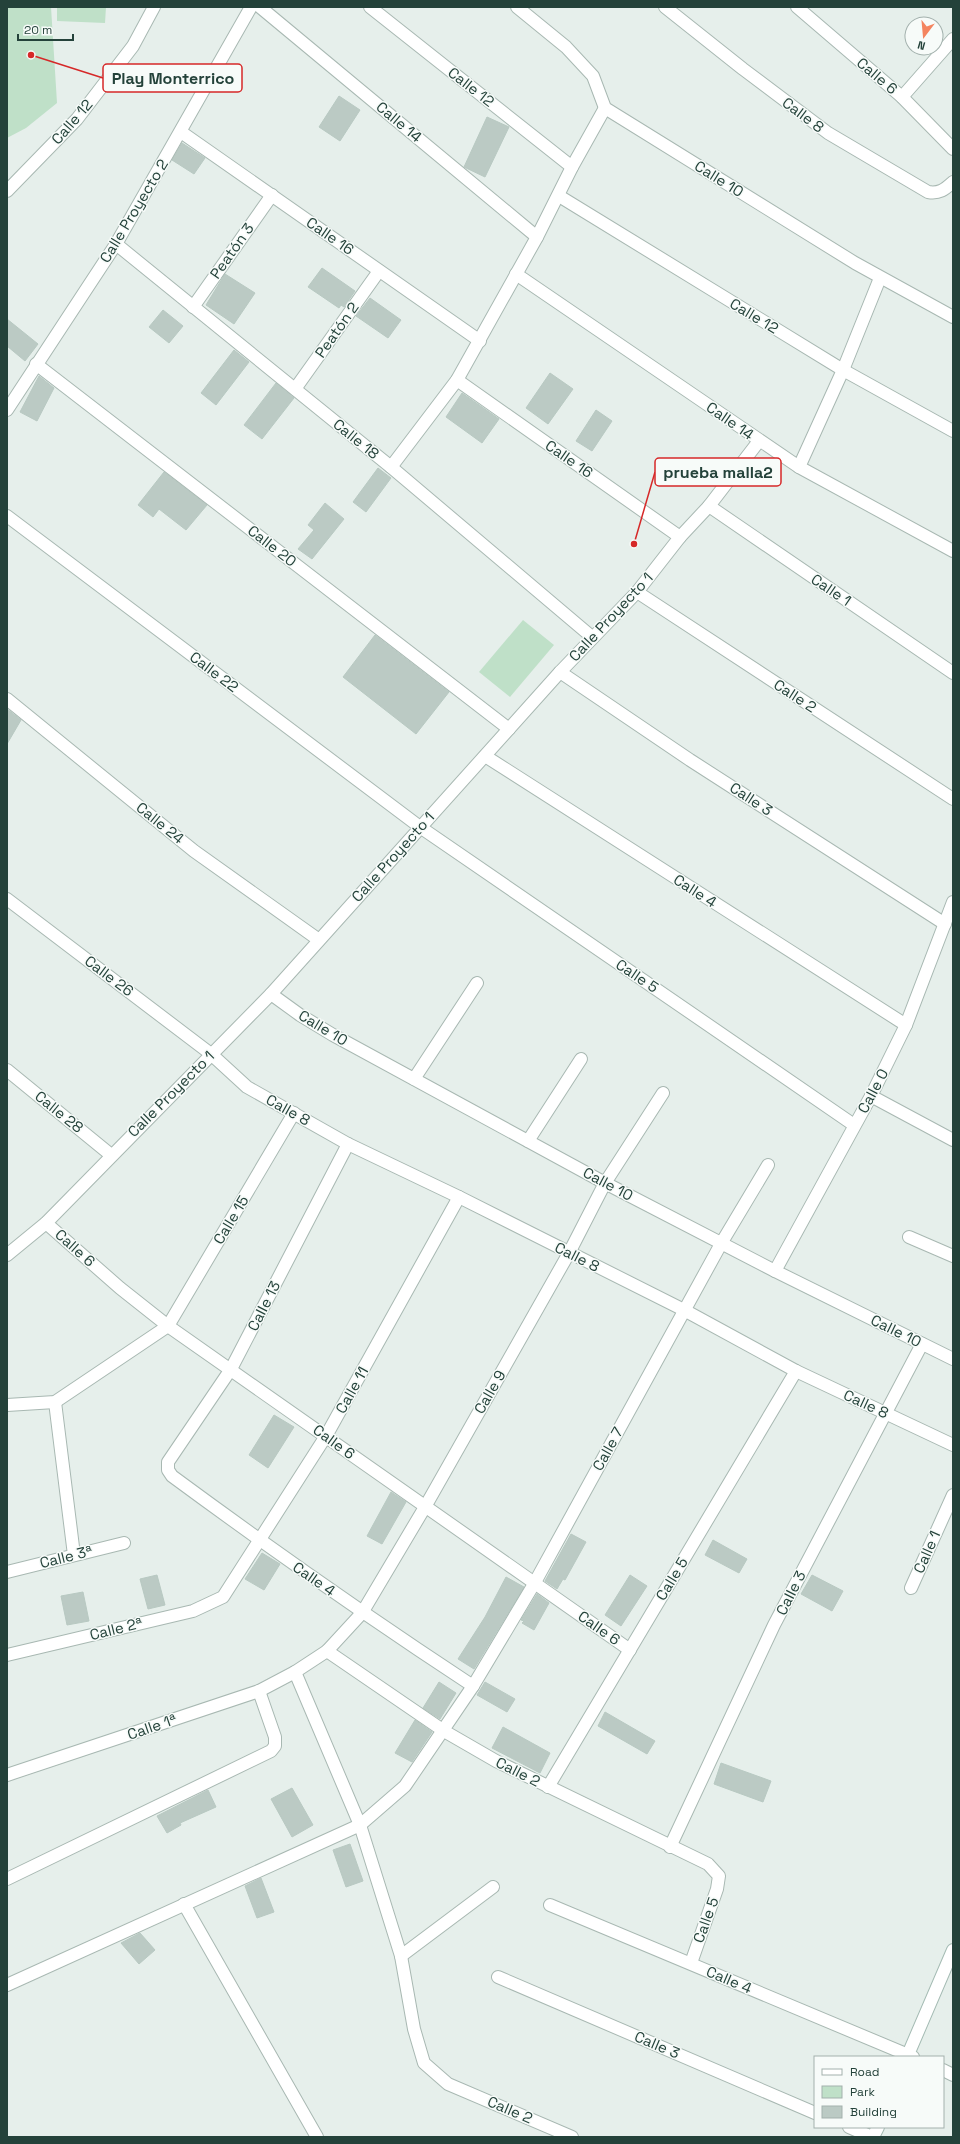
<svg xmlns="http://www.w3.org/2000/svg" width="960" height="2144" viewBox="0 0 960 2144" font-family="'Space Grotesk',sans-serif">
  <style>
    .green { fill: #bfe0c8 }
    .building { fill: #bbcac4; stroke: #b8c9c2 }
    .lines { fill: none; stroke-linecap: round; stroke-linejoin: round }
    .minor-casing { stroke: #a8b8b2; stroke-width: 14 }
    .secondary-casing { stroke: #a4bbb3; stroke-width: 14 }
    .minor { stroke: #fff; stroke-width: 12 }
    .secondary { stroke: #fff; stroke-width: 12 }
    .labels { text-anchor: middle; stroke-width: 3; stroke-linejoin: round; paint-order: stroke }
    .street-label { font-size: 15px; fill: #24423a; stroke: #f7fbf9 }
    .leader { fill: none; stroke: #d62828; stroke-width: 1.5 }
    .callout-dot { fill: #d62828; stroke: #f7fbf9; stroke-width: 1.5 }
    .callout { fill: #f7fbf9; stroke: #d62828; stroke-width: 1.5 }
    .callout-label { font-size: 16px; text-anchor: middle; font-weight: bold; fill: #24423a }
  </style>
  <rect width="100%" height="100%" fill="#e6efeb"/>
  <g class="green">
    <path d="M7 7H51L57 103 26 128 7 138Z"/>
    <path d="M57 7H106L105 23 57 21Z"/>
    <path d="M523 620 554 645 510 697 479 672Z"/>
  </g>
  <g class="building">
    <path d="M339 96 360 110 340 141 319 127Z"/>
    <path d="M487 117 509 127 485 177 464 167Z"/>
    <path d="M182 143 205 158 194 174 172 160Z"/>
    <path d="M322 268 355 291 344 307 341 305 339 308 308 287Z"/>
    <path d="M225 274 255 293 234 324 206 305Z"/>
    <path d="M370 298 401 320 388 338 356 316Z"/>
    <path d="M163 310 183 326 169 343 149 327Z"/>
    <path d="M7 319 38 344 25 361 7 346Z"/>
    <path d="M234 350 249 362 216 405 201 393Z"/>
    <path d="M550 373 573 389 548 424 526 408Z"/>
    <path d="M39 376 54 388 37 421 20 412Z"/>
    <path d="M276 383 294 398 262 439 244 425Z"/>
    <path d="M462 393 499 419 482 443 446 417Z"/>
    <path d="M596 410 612 421 592 451 576 441Z"/>
    <path d="M378 468 391 478 366 512 353 502Z"/>
    <path d="M164 472 207 505 186 530 159 509 153 517 138 505Z"/>
    <path d="M325 503 344 519 312 559 298 549 314 530 308 525Z"/>
    <path d="M375 635 449 692 416 734 343 677Z"/>
    <path d="M7 709 21 720 7 744Z"/>
    <path d="M274 1415 294 1427 268 1468 249 1455Z"/>
    <path d="M391 1492 406 1502 382 1544 367 1536Z"/>
    <path d="M571 1534 586 1542 565 1580 563 1579 557 1589 545 1581Z"/>
    <path d="M713 1540 747 1559 739 1573 705 1555Z"/>
    <path d="M262 1553 280 1564 264 1590 245 1579Z"/>
    <path d="M157 1575 165 1605 148 1609 140 1579Z"/>
    <path d="M630 1575 647 1586 621 1626 605 1615Z"/>
    <path d="M812 1575 843 1591 832 1611 801 1594Z"/>
    <path d="M506 1577 524 1587 474 1669 458 1659 485 1617Z"/>
    <path d="M83 1592 89 1621 67 1625 61 1596Z"/>
    <path d="M537 1594 549 1603 534 1630 522 1623 524 1621 521 1620Z"/>
    <path d="M439 1682 456 1693 440 1719 423 1708Z"/>
    <path d="M485 1682 515 1699 507 1712 477 1695Z"/>
    <path d="M605 1712 655 1741 647 1754 598 1726Z"/>
    <path d="M415 1720 432 1732 412 1762 395 1753Z"/>
    <path d="M503 1727 550 1753 540 1773 492 1748Z"/>
    <path d="M721 1763 771 1781 763 1802 714 1784Z"/>
    <path d="M292 1788 313 1825 292 1837 271 1799Z"/>
    <path d="M208 1790 216 1807 180 1823 181 1825 167 1833 157 1816Z"/>
    <path d="M350 1844 363 1881 346 1887 333 1850Z"/>
    <path d="M261 1878 274 1912 257 1918 245 1886Z"/>
    <path d="M140 1933 155 1950 139 1964 121 1943Z"/>
  </g>
  <g class="lines">
    <g class="minor-casing">
      <g id="minor">
        <path d="M260 7 537 237"/>
        <path d="M370 7 572 167"/>
        <path d="M517 7 566 47 593 76 605 108 855 263 953 317"/>
        <path d="M665 7 743 69 828 133 928 192C940 194 945 189 953 182"/>
        <path d="M797 7 902 97 953 149"/>
        <path d="M902 97 953 39"/>
        <path d="M181 132 480 341"/>
        <path d="M7 191 77 119 133 46 154 7"/>
        <path d="M559 196 843 370 953 431"/>
        <path d="M116 244 391 467 592 637"/>
        <path d="M516 274 799 467 953 551"/>
        <path d="M193 307 272 195"/>
        <path d="M36 364 509 729"/>
        <path d="M457 380 680 537"/>
        <path d="M295 389 379 271"/>
        <path d="M7 410 116 244 251 7"/>
        <path d="M391 467 457 380 537 237 572 167 605 108"/>
        <path d="M799 467 843 370 880 278"/>
        <path d="M709 506 953 673"/>
        <path d="M7 516 420 827 854 1125"/>
        <path d="M637 592 953 799"/>
        <path d="M560 672 690 760 945 924"/>
        <path d="M7 699 194 851 319 940"/>
        <path d="M485 756 906 1025"/>
        <path d="M7 899 211 1054 247 1087 348 1144 459 1197 684 1310 796 1371 953 1445"/>
        <path d="M271 994 300 1015 333 1035 605 1183 775 1271 953 1359"/>
        <path d="M7 1070 111 1155"/>
        <path d="M414 1079 477 983"/>
        <path d="M871 1096 953 1140"/>
        <path d="M528 1141 581 1059"/>
        <path d="M348 1144 231 1369 168 1462V1470L172 1476C271 1549 371 1619 473 1686"/>
        <path d="M46 1223 120 1288 168 1326 630 1650"/>
        <path d="M909 1237 953 1256"/>
        <path d="M7 1255 46 1223 271 994 560 672 637 592 680 537 709 506 759 441"/>
        <path d="M775 1271 871 1096 906 1025 953 902"/>
        <path d="M55 1402 74 1555"/>
        <path d="M7 1405 55 1402 168 1326 294 1113"/>
        <path d="M7 1572 124 1543"/>
        <path d="M911 1588 953 1495"/>
        <path d="M327 1651 444 1731 496 1761 708 1864 719 1876 717 1889 691 1963"/>
        <path d="M7 1655 193 1611 223 1597 326 1436 459 1197"/>
        <path d="M295 1672 360 1825 401 1956 414 2029 424 2063 448 2084 572 2137"/>
        <path d="M7 1775 259 1691 295 1672 327 1651 362 1613 425 1507 569 1253 605 1183 663 1093"/>
        <path d="M548 1787 796 1371"/>
        <path d="M670 1847 774 1625 922 1344"/>
        <path d="M7 1879 271 1751 275 1746V1737L259 1691"/>
        <path d="M184 1904 317 2137"/>
        <path d="M550 1905 913 2057"/>
        <path d="M401 1956 493 1887"/>
        <path d="M498 1977 815 2113"/>
        <path d="M7 1985 360 1825 405 1786 473 1686 534 1584 722 1242 768 1165"/>
        <path d="M943 2070 953 2075"/>
        <path d="M849 2127 872 2137"/>
      </g>
    </g>
    <g class="secondary-casing">
      <g id="secondary">
        <path d="M907 2057 953 1950"/>
        <path d="M873 2137 878 2127"/>
      </g>
    </g>
    <use href="#minor" class="minor"/>
    <use href="#secondary" class="secondary"/>
  </g>
  <g class="labels">
    <g class="street-label">
      <text transform="translate(877 76) rotate(40)" y="5">Calle 6</text>
      <text transform="translate(471 87) rotate(38)" y="5">Calle 12</text>
      <text transform="translate(803 115) rotate(37)" y="5">Calle 8</text>
      <text transform="translate(72 122) rotate(-49)" y="5">Calle 12</text>
      <text transform="translate(399 122) rotate(40)" y="5">Calle 14</text>
      <text transform="translate(719 179) rotate(32)" y="5">Calle 10</text>
      <text transform="translate(134 211) rotate(-59)" y="5">Calle Proyecto 2</text>
      <text transform="translate(330 236) rotate(35)" y="5">Calle 16</text>
      <text transform="translate(232 251) rotate(-55)" y="5">Peatón 3</text>
      <text transform="translate(754 316) rotate(31)" y="5">Calle 12</text>
      <text transform="translate(337 330) rotate(-55)" y="5">Peatón 2</text>
      <text transform="translate(730 421) rotate(35)" y="5">Calle 14</text>
      <text transform="translate(356 439) rotate(39)" y="5">Calle 18</text>
      <text transform="translate(569 459) rotate(35)" y="5">Calle 16</text>
      <text transform="translate(272 546) rotate(38)" y="5">Calle 20</text>
      <text transform="translate(831 590) rotate(34)" y="5">Calle 1</text>
      <text transform="translate(611 617) rotate(-47)" y="5">Calle Proyecto 1</text>
      <text transform="translate(214 672) rotate(37)" y="5">Calle 22</text>
      <text transform="translate(795 696) rotate(33)" y="5">Calle 2</text>
      <text transform="translate(751 799) rotate(33)" y="5">Calle 3</text>
      <text transform="translate(160 823) rotate(39)" y="5">Calle 24</text>
      <text transform="translate(393 857) rotate(-48)" y="5">Calle Proyecto 1</text>
      <text transform="translate(695 891) rotate(33)" y="5">Calle 4</text>
      <text transform="translate(109 976) rotate(37)" y="5">Calle 26</text>
      <text transform="translate(637 976) rotate(34)" y="5">Calle 5</text>
      <text transform="translate(323 1028) rotate(31)" y="5">Calle 10</text>
      <text transform="translate(873 1091) rotate(-62)" y="5">Calle 0</text>
      <text transform="translate(171 1094) rotate(-45)" y="5">Calle Proyecto 1</text>
      <text transform="translate(288 1110) rotate(29)" y="5">Calle 8</text>
      <text transform="translate(59 1112) rotate(39)" y="5">Calle 28</text>
      <text transform="translate(608 1184) rotate(28)" y="5">Calle 10</text>
      <text transform="translate(231 1220) rotate(-59)" y="5">Calle 15</text>
      <text transform="translate(75 1248) rotate(42)" y="5">Calle 6</text>
      <text transform="translate(577 1257) rotate(27)" y="5">Calle 8</text>
      <text transform="translate(264 1306) rotate(-63)" y="5">Calle 13</text>
      <text transform="translate(896 1331) rotate(26)" y="5">Calle 10</text>
      <text transform="translate(352 1390) rotate(-61)" y="5">Calle 11</text>
      <text transform="translate(490 1392) rotate(-60)" y="5">Calle 9</text>
      <text transform="translate(866 1404) rotate(25)" y="5">Calle 8</text>
      <text transform="translate(334 1442) rotate(36)" y="5">Calle 6</text>
      <text transform="translate(608 1449) rotate(-61)" y="5">Calle 7</text>
      <text transform="translate(927 1552) rotate(-66)" y="5">Calle 1</text>
      <text transform="translate(66 1557) rotate(-14)" y="5">Calle 3ª</text>
      <text transform="translate(314 1579) rotate(35)" y="5">Calle 4</text>
      <text transform="translate(672 1579) rotate(-59)" y="5">Calle 5</text>
      <text transform="translate(791 1593) rotate(-63)" y="5">Calle 3</text>
      <text transform="translate(599 1628) rotate(35)" y="5">Calle 6</text>
      <text transform="translate(116 1629) rotate(-14)" y="5">Calle 2ª</text>
      <text transform="translate(152 1727) rotate(-19)" y="5">Calle 1ª</text>
      <text transform="translate(518 1772) rotate(27)" y="5">Calle 2</text>
      <text transform="translate(706 1920) rotate(-70)" y="5">Calle 5</text>
      <text transform="translate(729 1980) rotate(23)" y="5">Calle 4</text>
      <text transform="translate(657 2045) rotate(23)" y="5">Calle 3</text>
      <text transform="translate(510 2110) rotate(23)" y="5">Calle 2</text>
    </g>
  </g>
  <path class="leader" d="M31 55L103 78M634 544L655 472"/>
  <g class="callout-dot">
    <circle cx="31" cy="55" r="4"/>
    <circle cx="634" cy="544" r="4"/>
  </g>
  <g class="callout">
    <rect x="103" y="64" width="139" height="28" rx="4"/>
    <rect x="655" y="458" width="126" height="28" rx="4"/>
  </g>
  <g class="callout-label">
    <text x="173" y="84">Play Monterrico</text>
    <text x="718" y="478">prueba malla2</text>
  </g>
  <rect width="960" height="2144" fill="none" stroke="#24423a" stroke-width="16"/>
  <rect x="814" y="2056" width="130" height="72" fill="#f7fbf9" stroke="#a3b1ad"/>
  <rect x="822" y="2069" width="20" height="6" fill="#ffffff" stroke="#a3b1ad"/>
  <text x="850" y="2076" font-size="12" fill="#24423a">Road</text>
  <rect x="822" y="2086" width="20" height="12" fill="#bfe0c8" stroke="#a3b1ad"/>
  <text x="850" y="2096" font-size="12" fill="#24423a">Park</text>
  <rect x="822" y="2106" width="20" height="12" fill="#bbcac4" stroke="#a3b1ad"/>
  <text x="850" y="2116" font-size="12" fill="#24423a">Building</text>
  <g transform="translate(924 36) rotate(196)"><circle r="19" fill="#f7fbf9" stroke="#a3b1ad"/>
  <path d="M0-3L7 15L0 10L-7 15Z" fill="#f4845f"/>
  <text y="-6" font-size="11" font-weight="bold" text-anchor="middle" fill="#24423a">N</text>
  </g>
  <path d="M18 34v6h55v-6" fill="none" stroke="#24423a" stroke-width="2"/>
  <text x="24" y="34" font-size="12" fill="#24423a" stroke="#f7fbf9" stroke-width="3" paint-order="stroke">20 m</text>
</svg>
